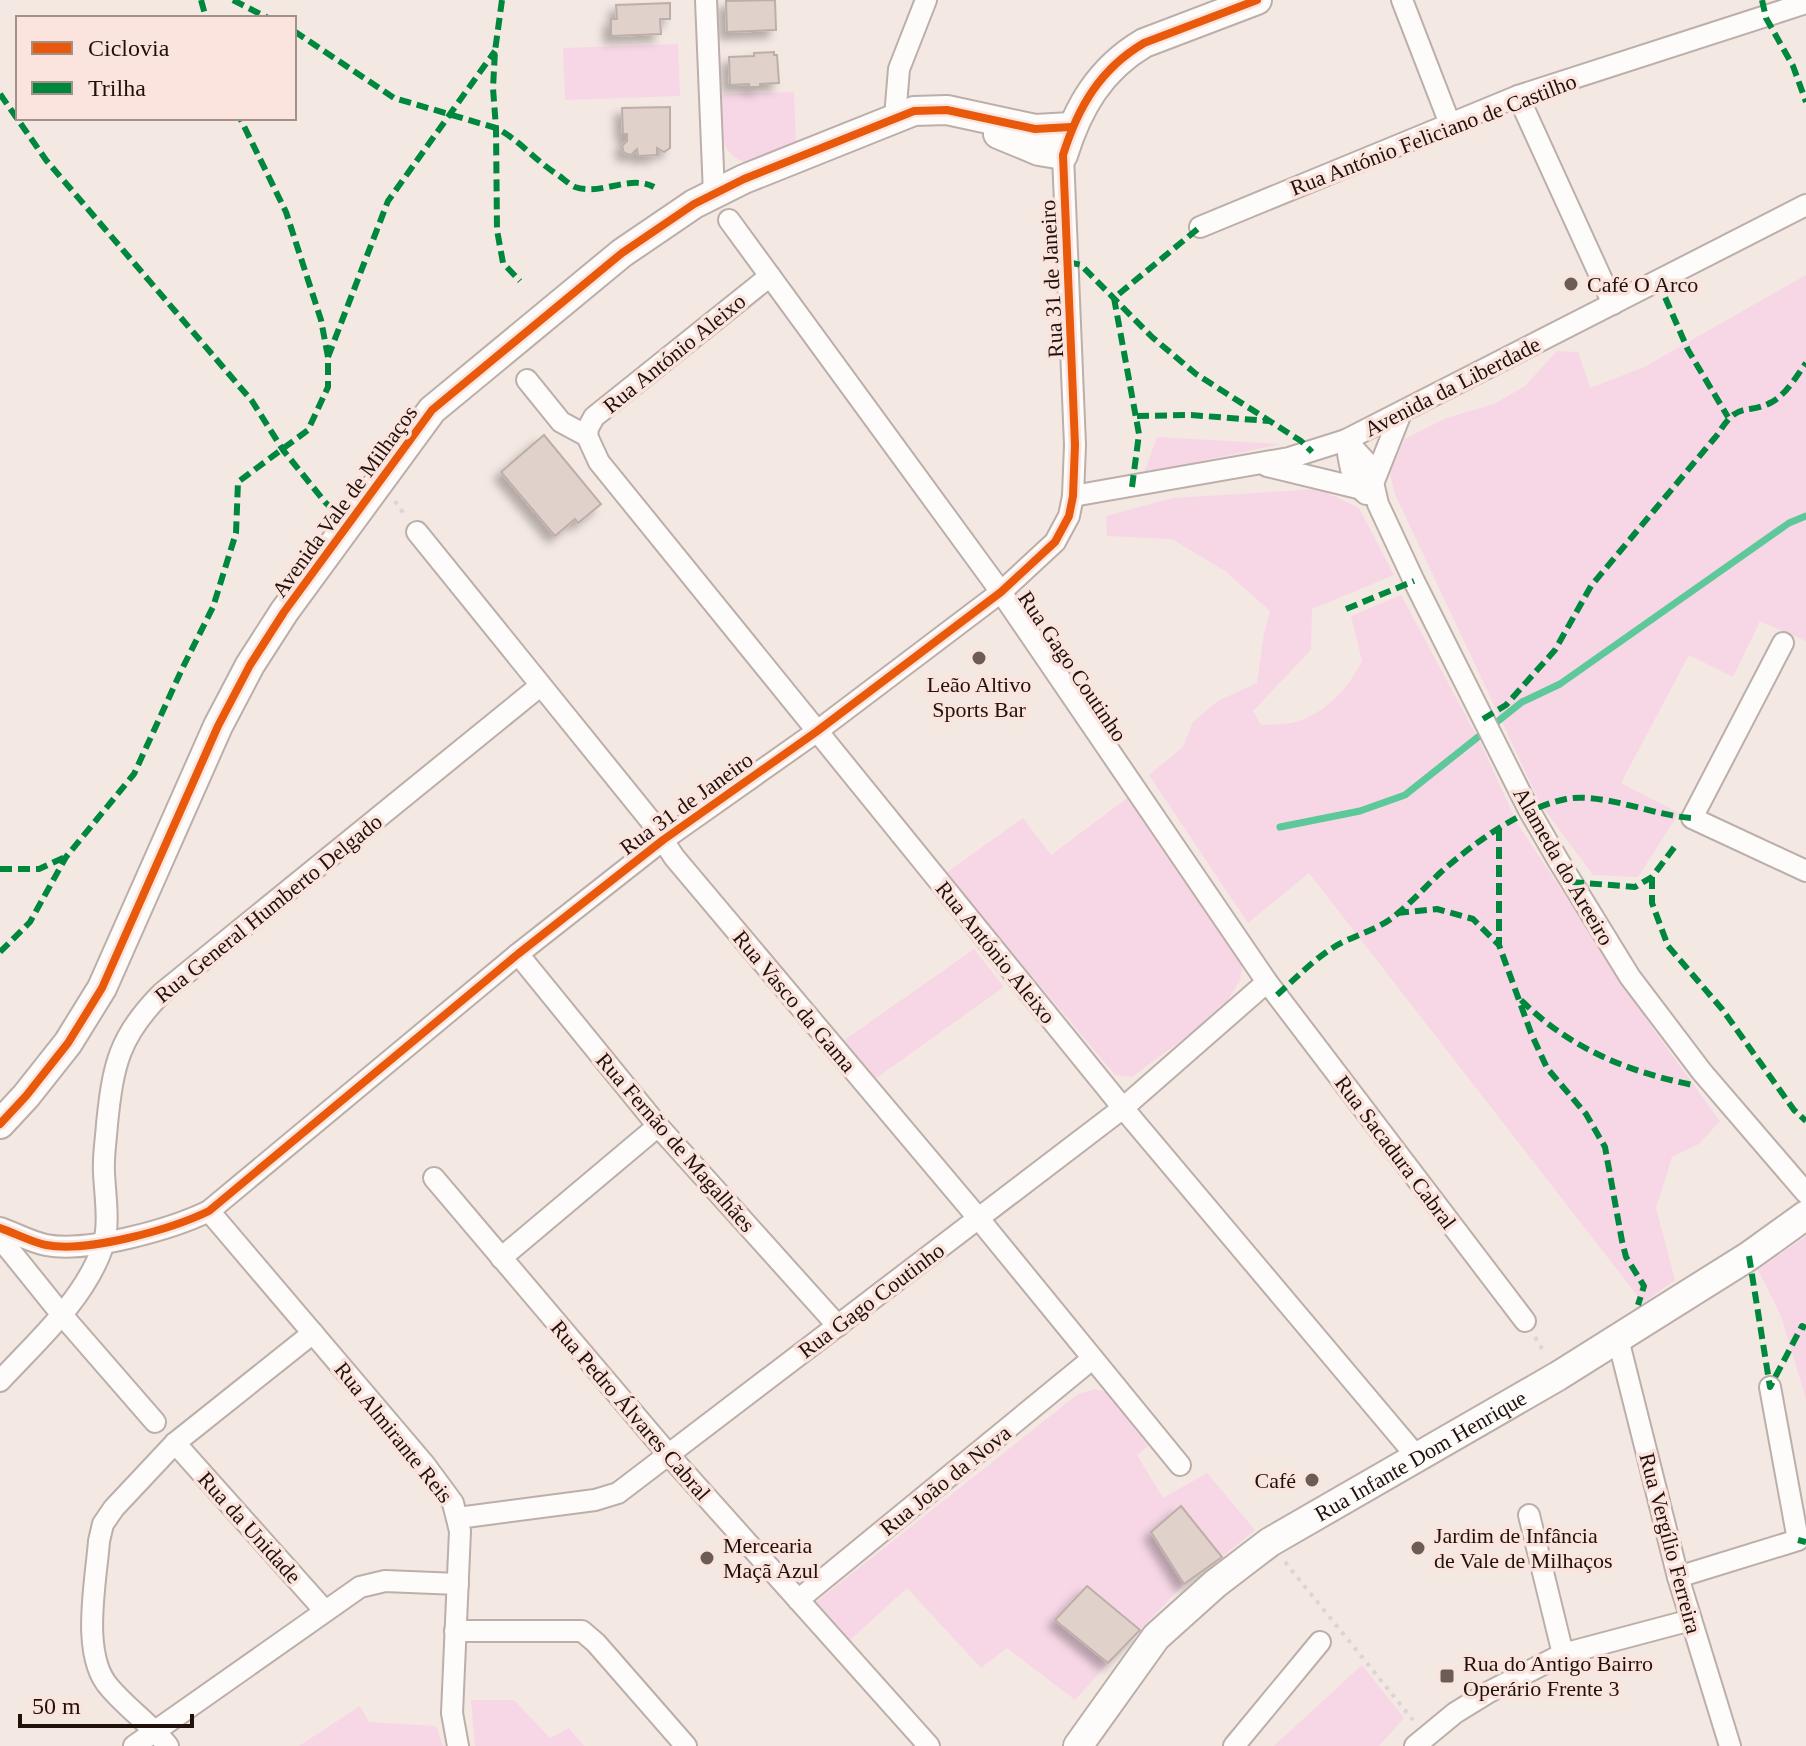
<svg xmlns="http://www.w3.org/2000/svg" width="1806" height="1746" viewBox="0 0 1806 1746" font-family="Georgia,serif">
  <style>
    .green { fill: #f7d7e6 }
    .lines { fill: none; stroke-linecap: round; stroke-linejoin: round }
    .stream { stroke: #5dc89a; stroke-width: 7 }
    .building { fill: #e0d1cb; stroke: #bdaea9; stroke-width: 2; filter: url(#shadow) }
    .street-casing { stroke: #bcaea9; stroke-width: 24 }
    .secondary-casing { stroke: #bcaea9; stroke-width: 32 }
    .path { stroke: #dad6d5; stroke-width: 4; stroke-dasharray: 4 6; stroke-linecap: butt }
    .street { stroke: #fdfcfb; stroke-width: 20 }
    .secondary { stroke: #fdfcfb; stroke-width: 28 }
    .quiet { stroke: #00873e; stroke-width: 6; stroke-dasharray: 12 6; stroke-linecap: butt }
    .cycleway-casing { stroke: #fae4dd; stroke-width: 13 }
    .cycleway { stroke: #e8590c; stroke-width: 8 }
    .poi-dot { fill: #6c5c57; stroke: #fae4dd; stroke-width: 3 }
    .labels { text-anchor: middle; stroke-width: 7; stroke-linejoin: round; paint-order: stroke }
    .street-label { font-size: 22px; fill: #22110b; stroke: #fae4dd }
    .poi-label { font-size: 22px; fill: #22110b; stroke: #fae4dd; text-anchor: start }
  </style>
  <defs>
    <filter id="shadow"><feDropShadow dx="-7" dy="7" stdDeviation="4" flood-color="#0004"/></filter>
  </defs>
  <rect width="100%" height="100%" fill="#f4e8e3"/>
  <g class="green">
    <path d="M678 44 680 96 565 100 563 48Z"/>
    <path d="M794 92 796 145 747 163C714 153 722 122 722 94Z"/>
    <path d="M1806 275V641L1760 621 1733 677 1689 655 1621 783 1679 813 1638 877 1593 875 1541 805 1394 492 1390 473 1405 439 1446 418 1494 404 1525 386 1557 351 1578 352 1590 388 1644 367Z"/>
    <path d="M1157 437 1281 444 1144 473Z"/>
    <path d="M1319 489 1359 508 1394 575 1312 609 1311 650 1253 711 1261 725C1273 724 1288 725 1299 721 1329 710 1348 688 1362 661L1351 616 1401 595 1481 744 1517 823 1656 1033 1720 1121 1699 1144 1672 1157 1656 1208 1675 1280 1643 1303 1309 873 1248 923 1149 775 1183 747 1193 722 1218 701 1257 683 1264 633 1270 611 1225 571 1172 539 1107 536 1106 516 1173 498Z"/>
    <path d="M1130 796 1243 961 1240 980 1222 1010 1132 1077 1115 1075 946 873 1023 818 1051 855Z"/>
    <path d="M974 949 1004 987 872 1081 839 1044Z"/>
    <path d="M1806 1236V1399L1781 1316 1758 1270Z"/>
    <path d="M1095 1389 1106 1392 1148 1446 1137 1455 1163 1498 1207 1473 1255 1530 1222 1557 1181 1506 1151 1532 1184 1584 1140 1630 1088 1587 1056 1620 1108 1663 1075 1700 1007 1648 981 1668 907 1588 848 1642 818 1612 816 1602 1078 1394Z"/>
    <path d="M1362 1665 1404 1718 1379 1746H1274Z"/>
    <path d="M471 1700H514L550 1738 569 1728 584 1746H475Z"/>
    <path d="M360 1706 369 1722 436 1726 443 1746H299Z"/>
  </g>
  <g class="lines">
    <path class="stream" d="M1280 827 1360 811 1405 795 1522 702 1560 684 1789 523 1806 516"/>
  </g>
  <g class="building">
    <path d="M775 0 776 30 727 32 726 1Z"/>
    <path d="M670 3V19H660L661 34 611 36V19H617L616 5Z"/>
    <path d="M774 52V55H777L779 83 760 84V87H749V84L730 85 729 57 754 56V53Z"/>
    <path d="M670 107V148L664 152 657 148V155L638 156 637 149 631 155 624 153 622 146 627 141V134H623L622 108Z"/>
    <path d="M544 435 601 504 578 523 575 519 555 536 501 472Z"/>
    <path d="M1181 1506 1222 1557 1184 1584 1151 1532Z"/>
    <path d="M1087 1586 1140 1630 1108 1663 1055 1620Z"/>
  </g>
  <g class="lines">
    <g class="street-casing">
      <g id="street">
        <path d="M706 0 714 194"/>
        <path d="M1402 0 1450 124"/>
        <path d="M1518 96 1613 304"/>
        <path d="M895 117 899 69 926 0"/>
        <path d="M729 220 1001 592 1267 982 1525 1321"/>
        <path d="M1200 227 1518 96 1806 3"/>
        <path d="M527 380 561 422 587 436 599 462 1123 1108 1418 1458"/>
        <path d="M587 436 588 428 594 417 770 276"/>
        <path d="M1346 440 1369 465 1378 504 1414 581 1529 810 1558 860 1630 977 1702 1072 1806 1193"/>
        <path d="M1346 440C1349 458 1350 482 1366 494"/>
        <path d="M1267 466 1358 488"/>
        <path d="M1374 481 1401 413"/>
        <path d="M1073 496 1289 458 1346 440 1806 205"/>
        <path d="M417 532 650 820 674 857 979 1219 1180 1465"/>
        <path d="M1783 643 1692 818 1806 871"/>
        <path d="M518 954 658 1126 838 1326"/>
        <path d="M434 1178 668 1454 929 1746"/>
        <path d="M209 1211 425 1465 453 1503 460 1531 452 1713 458 1746"/>
        <path d="M0 1228C15 1233 31 1242 46 1245 88 1253 172 1229 209 1211L518 954 663 840 816 732 1001 592 1055 542 1069 516 1073 496 1075 445 1063 155"/>
        <path d="M0 1238 62 1315 155 1422"/>
        <path d="M501 1258 658 1126"/>
        <path d="M1618 1339 1678 1577 1730 1746"/>
        <path d="M0 1381C37 1341 85 1299 103 1246 110 1225 105 1195 104 1173 103 1156 106 1140 107 1124 113 1065 119 1036 162 993L540 686"/>
        <path d="M175 1443 325 1611"/>
        <path d="M1529 1515 1563 1654"/>
        <path d="M458 1518 595 1500 618 1493 1123 1108 1267 982"/>
        <path d="M1678 1577 1798 1540 1770 1387"/>
        <path d="M798 1600 1092 1359"/>
        <path d="M455 1631H582L596 1643 686 1746"/>
        <path d="M134 1746 360 1587 385 1581 458 1584"/>
        <path d="M168 1746C151 1725 128 1709 110 1688 80 1656 96 1582 99 1541L103 1524 114 1508 175 1443 313 1333"/>
        <path d="M1234 1746 1320 1642"/>
        <path d="M1415 1746 1455 1713 1489 1692 1563 1654 1691 1620"/>
      </g>
    </g>
    <g class="secondary-casing">
      <g id="secondary">
        <path d="M998 134 1039 151 1063 155C1078 107 1100 69 1144 43L1257 0"/>
        <path d="M0 1124 26 1096 68 1043 102 988 218 726 250 665 284 612 432 410 622 253 694 204 744 179 914 111 947 110 1035 129 1071 127"/>
        <path id="s1" d="M1078 1746 1156 1637 1215 1584 1270 1542 1558 1376 1749 1256 1806 1215"/>
      </g>
    </g>
    <g class="path">
      <path d="M395 501 406 517"/>
      <path d="M1535 1337 1545 1354"/>
      <path d="M1285 1562 1413 1720"/>
    </g>
    <use href="#street" class="street"/>
    <use href="#secondary" class="secondary"/>
    <g class="quiet">
      <path d="M201 0 206 18"/>
      <path d="M233 0 268 18"/>
      <path d="M502 0 495 51 493 88 496 128 497 230 503 263 520 281"/>
      <path d="M1762 0 1766 18 1793 66 1806 102"/>
      <path d="M294 31 394 98 496 128C518 139 534 159 555 173 562 177 568 184 575 187 602 196 629 174 654 187"/>
      <path d="M0 94 46 160 252 401 283 450 325 502 347 524"/>
      <path d="M1068 262 1081 265 1152 337 1196 374 1301 441 1312 452"/>
      <path d="M1658 281 1688 350 1728 417"/>
      <path d="M328 357 388 201 495 51"/>
      <path d="M1137 416 1191 415 1269 421"/>
      <path d="M1132 487 1139 434 1114 298 1200 227"/>
      <path d="M1346 609 1414 581"/>
      <path d="M1483 719 1506 705 1555 650 1591 586 1718 434C1739 399 1746 416 1772 402 1787 393 1796 377 1806 363"/>
      <path d="M1499 829V945L1531 1033 1547 1068 1586 1114 1605 1147 1622 1241 1626 1257 1644 1286 1638 1305"/>
      <path d="M0 869H39L65 857"/>
      <path d="M1652 877V903L1668 946 1722 1009 1794 1110 1806 1121"/>
      <path d="M1572 882 1635 887 1652 877 1676 845"/>
      <path d="M1397 913 1437 909 1473 919 1499 945"/>
      <path d="M0 952 30 922 66 857 134 774 183 667 213 607 236 533 238 482 308 430 328 387V357L321 320 286 212 240 118"/>
      <path d="M1277 995C1297 977 1319 954 1343 942 1360 934 1377 929 1392 918 1410 904 1425 887 1441 872 1475 842 1522 808 1566 799 1603 792 1654 816 1692 818"/>
      <path d="M1521 1000C1569 1048 1628 1072 1693 1085"/>
      <path d="M1749 1256 1770 1387 1802 1326 1806 1328"/>
      <path d="M1798 1540 1806 1542"/>
    </g>
    <g class="cycleway-casing">
      <g id="cycleway">
        <path d="M0 1124 26 1096 68 1043 102 988 218 726 250 665 284 612 432 410 622 253 694 204 744 179 914 111 947 110 1035 129 1071 127"/>
        <path d="M0 1228C15 1233 31 1242 46 1245 88 1253 172 1229 209 1211L518 954 663 840 816 732 1001 592 1055 542 1069 516 1073 496 1075 445 1063 155C1078 107 1100 69 1144 43L1257 0"/>
      </g>
    </g>
    <use href="#cycleway" class="cycleway"/>
  </g>
  <g class="poi-dot">
    <circle cx="1571" cy="284" r="8"/>
    <circle cx="979" cy="658" r="8"/>
    <circle cx="1312" cy="1480" r="8"/>
    <circle cx="1418" cy="1548" r="8"/>
    <circle cx="707" cy="1558" r="8"/>
    <rect x="1439" y="1668" width="16" height="16" rx="4"/>
  </g>
  <g class="labels">
    <g class="street-label">
      <text transform="translate(1433 134) rotate(-21)" y="8">Rua António Feliciano de Castilho</text>
      <text transform="translate(1051 279) rotate(-93)" y="8">Rua 31 de Janeiro</text>
      <text transform="translate(674 353) rotate(-39)" y="8">Rua António Aleixo</text>
      <text transform="translate(1452 386) rotate(-27)" y="8">Avenida da Liberdade</text>
      <text transform="translate(344 501) rotate(-54)" y="8">Avenida Vale de Milhaços</text>
      <text transform="translate(1073 666) rotate(56)" y="8">Rua Gago Coutinho</text>
      <text transform="translate(686 803) rotate(-36)" y="8">Rua 31 de Janeiro</text>
      <text transform="translate(1564 866) rotate(60)" y="8">Alameda do Areeiro</text>
      <text transform="translate(268 908) rotate(-39)" y="8">Rua General Humberto Delgado</text>
      <text transform="translate(996 952) rotate(51)" y="8">Rua António Aleixo</text>
      <text transform="translate(795 1001) rotate(50)" y="8">Rua Vasco da Gama</text>
      <text transform="translate(676 1142) rotate(49)" y="8">Rua Fernão de Magalhães</text>
      <text transform="translate(1396 1152) rotate(53)" y="8">Rua Sacadura Cabral</text>
      <text transform="translate(871 1300) rotate(-37)" y="8">Rua Gago Coutinho</text>
      <text transform="translate(631 1410) rotate(49)" y="8">Rua Pedro Álvares Cabral</text>
      <text transform="translate(394 1432) rotate(51)" y="8">Rua Almirante Reis</text>
      <text dy="8" stroke="none"><textPath href="#s1" startOffset="456">Rua Infante Dom Henrique</textPath></text>
      <text transform="translate(945 1480) rotate(-39)" y="8">Rua João da Nova</text>
      <text transform="translate(250 1527) rotate(48)" y="8">Rua da Unidade</text>
      <text transform="translate(1671 1543) rotate(75)" y="8">Rua Vergílio Ferreira</text>
    </g>
    <g class="poi-label">
      <text x="1587" y="292">Café O Arco</text>
      <text x="979" y="692" text-anchor="middle">Leão Altivo<tspan x="979" dy="25">Sports Bar</tspan></text>
      <text x="1296" y="1488" text-anchor="end">Café</text>
      <text x="1434" y="1543">Jardim de Infância<tspan x="1434" dy="25">de Vale de Milhaços</tspan></text>
      <text x="723" y="1553">Mercearia<tspan x="723" dy="25">Maçã Azul</tspan></text>
      <text x="1463" y="1671">Rua do Antigo Bairro<tspan x="1463" dy="25">Operário Frente 3</tspan></text>
    </g>
  </g>
  <rect x="16" y="16" width="280" height="104" fill="#fae4dd" stroke="#a49089" stroke-width="2"/>
  <rect x="32" y="42" width="40" height="12" fill="#e8590c" stroke="#a49089" stroke-width="2"/>
  <text x="88" y="56" font-size="24" fill="#22110b">Ciclovia</text>
  <rect x="32" y="82" width="40" height="12" fill="#00873e" stroke="#a49089" stroke-width="2"/>
  <text x="88" y="96" font-size="24" fill="#22110b">Trilha</text>
  <path d="M20 1714v12h172v-12" fill="none" stroke="#22110b" stroke-width="4"/>
  <text x="32" y="1714" font-size="24" fill="#22110b" stroke="#fae4dd" stroke-width="6" paint-order="stroke">50 m</text>
</svg>
